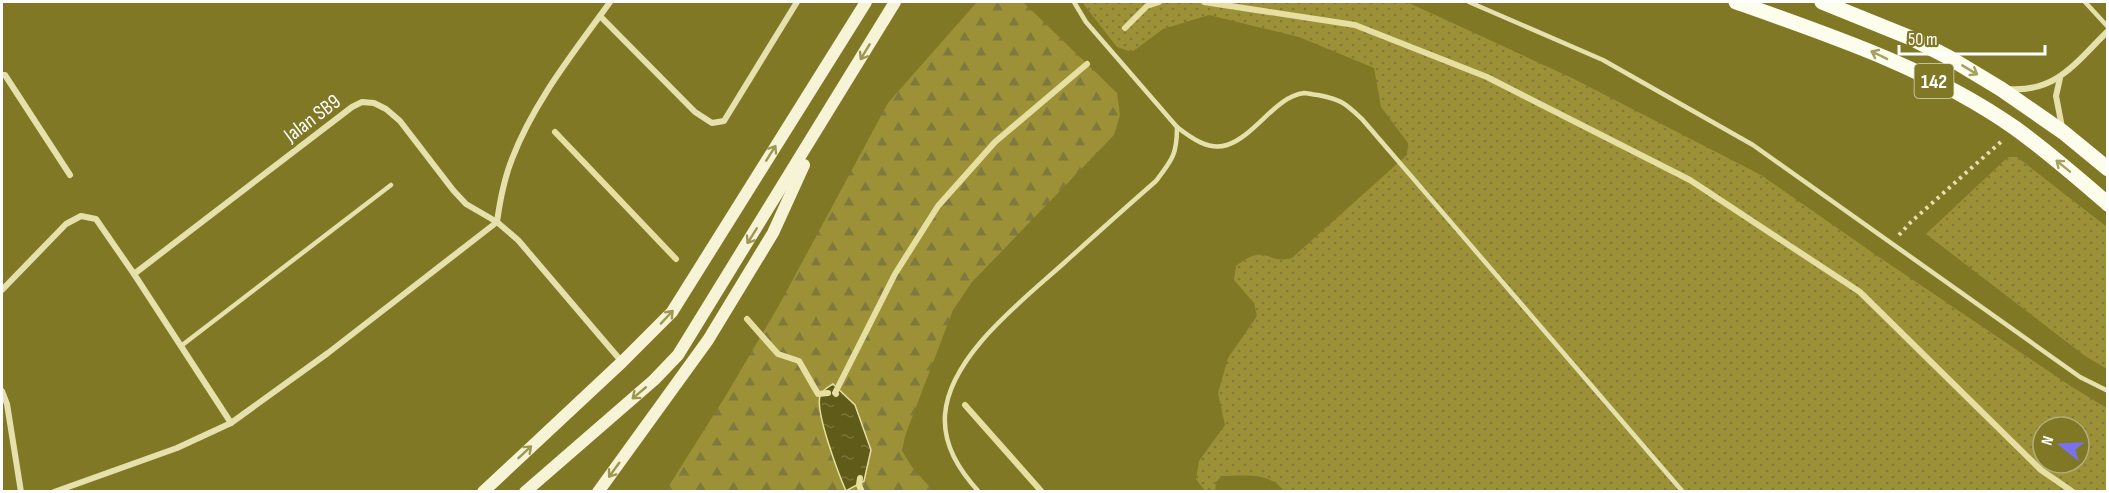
<svg xmlns="http://www.w3.org/2000/svg" width="2109" height="493" viewBox="0 0 2109 493" font-family="'Sofia Sans Condensed',sans-serif">
  <style>
    .grass { fill: url(#grass-dots); fill-rule: evenodd }
    .forest { fill: url(#forest-firs) }
    .water { fill: url(#water-ripples); stroke: #e7dfa1; stroke-width: 1.5 }
    .lines { fill: none; stroke-linecap: round; stroke-linejoin: round }
    .stream { stroke: #e7dfa1; stroke-width: 6 }
    .path { stroke: #e6e0ad; stroke-width: 4; stroke-dasharray: 3 4.5; stroke-linecap: butt }
    .lane { stroke: #e6e0ad; stroke-width: 4.5 }
    .street { stroke: #e6e0ad; stroke-width: 6 }
    .secondary { stroke: #f6f3d6; stroke-width: 12 }
    .primary { stroke: #fdfdee; stroke-width: 15 }
    .oneway { stroke: #9e9752 }
    .oneway2 { stroke: #a6a062 }
    .labels { text-anchor: middle; stroke-width: 6; stroke-linejoin: round; paint-order: stroke }
    .shield { fill: #817826; stroke: #d9d6be; stroke-width: 1.5 }
    .shield-label { font-size: 20px; font-weight: bold; fill: #fff }
    .street-label { font-size: 21px; fill: #fff; stroke: #817826 }
  </style>
  <defs>
    <pattern id="grass-dots" width="8" height="8" patternUnits="userSpaceOnUse" patternTransform="scale(1.5)"><rect width="8" height="8" fill="#9c9136"/><path d="M2 2h.1M6 6h.1" fill="none" stroke="#80793e" stroke-width="1.8" stroke-linecap="round"/></pattern>
    <pattern id="forest-firs" width="22" height="20" patternUnits="userSpaceOnUse" patternTransform="scale(1.5)"><rect width="22" height="20" fill="#9c9136"/><path d="M5 1l3.5 6h-7zM16 11l3.5 6h-7z" fill="#80793e"/></pattern>
    <pattern id="water-ripples" width="26" height="14" patternUnits="userSpaceOnUse" patternTransform="scale(1.5)"><rect width="26" height="14" fill="#615b1a"/><path d="M2 4q2-2 4 0t4 0M15 11q2-2 4 0t4 0" fill="none" stroke="#79743c"/></pattern>
  </defs>
  <rect width="100%" height="100%" fill="#817826"/>
  <g class="grass">
    <path d="M1082 2H1407L1572 78 1761 175 1876 255 2072 387 2107 408V491L1284 492C1271 471 1243 476 1222 476L1216 482 1215 491H1205L1196 479 1199 461 1225 425 1218 393 1228 358 1257 316 1254 303 1234 280 1236 266C1267 242 1266 265 1292 258L1407 155 1408 143 1381 107 1374 68 1299 37 1209 15 1163 29 1132 52 1117 47ZM2043 427H2079V463H2043Z"/>
    <path d="M2008 157H2017L2107 227V369L2085 356 1926 234Z"/>
  </g>
  <path class="forest" d="M977 2H1023L1117 93 1120 115 1114 135 972 282 953 310 905 436 902 451 912 467 933 491 665 492 725 397 778 307 888 103Z"/>
  <path class="water" d="M833 384 855 405 871 450 864 481 846 491C839 475 815 412 820 396 822 390 828 387 833 384Z"/>
  <g class="lines">
    <g class="stream">
      <path d="M1204 2 1355 25 1487 77 1690 180 1860 292 2041 470 2073 492"/>
      <path d="M1125 28 1147 6 1159 2"/>
      <path d="M555 132 676 259"/>
      <path d="M747 319 778 354 799 361 818 394 828 393"/>
      <path d="M836 394 835 393 895 274 938 206 995 142 1087 64"/>
      <path d="M965 405 1042 492"/>
      <path d="M860 478 859 485 862 492"/>
    </g>
    <path class="path" d="M1899 235 1911 222 2004 139"/>
    <g class="lane">
      <path d="M1074 2 1086 22 1177 127C1191 138 1209 151 1227 145 1255 136 1276 96 1304 93 1308 93 1314 95 1318 95 1342 100 1345 103 1362 119L1683 492"/>
      <path d="M1469 2 1603 60 1753 145 2080 377 2108 391"/>
      <path d="M2085 2 2108 27"/>
      <path d="M181 346 391 185"/>
      <path d="M979 492C959 470 943 445 945 415 949 356 1023 300 1064 263 1094 236 1125 208 1156 181 1172 160 1177 155 1177 127"/>
    </g>
    <g class="street">
      <path d="M600 16 695 112 712 123 724 121 797 2"/>
      <path d="M2 75H5L70 175"/>
      <path d="M2060 78 2056 96 2062 127"/>
      <path d="M2007 89C2057 93 2076 62 2108 31"/>
      <path d="M134 274 352 107 362 102 374 103 386 109 400 121 453 190 466 204 497 222 518 240 622 362"/>
      <path d="M2 290 66 224 81 216 96 219 134 274 231 423"/>
      <path d="M2 391 7 404 21 492"/>
      <path d="M54 492 177 448 231 423 328 353 497 222C500 200 504 179 512 159 534 101 575 51 610 2"/>
    </g>
    <g class="secondary">
      <path d="M483 492 622 362 672 312 866 2"/>
      <path d="M525 492 654 380 678 355 895 2"/>
      <path d="M598 492 708 340 773 233 804 165"/>
    </g>
    <g class="primary">
      <path d="M1736 2C1832 36 1931 69 2015 128 2047 151 2078 178 2108 204"/>
      <path d="M1822 2 1911 38 1948 57 2001 89 2063 132 2108 169"/>
    </g>
  </g>
  <defs><path id="oneway-shaft" d="M-6 0H5M1.5-3L5.5 0L1.5 3" fill="none" stroke-width="1.6" stroke-linecap="round" stroke-linejoin="round" transform="scale(1.5)"/></defs>
  <g class="oneway">
    <use href="#oneway-shaft" transform="translate(865 52) rotate(121)"/>
    <use href="#oneway-shaft" transform="translate(771 153) rotate(-58)"/>
    <use href="#oneway-shaft" transform="translate(752 236) rotate(122)"/>
    <use href="#oneway-shaft" transform="translate(667 317) rotate(-47)"/>
    <use href="#oneway-shaft" transform="translate(639 393) rotate(140)"/>
    <use href="#oneway-shaft" transform="translate(525 452) rotate(-43)"/>
    <use href="#oneway-shaft" transform="translate(614 470) rotate(126)"/>
  </g>
  <g class="oneway2">
    <use href="#oneway-shaft" transform="translate(1879 55) rotate(-154)"/>
    <use href="#oneway-shaft" transform="translate(1970 70) rotate(31)"/>
    <use href="#oneway-shaft" transform="translate(2063 166) rotate(-141)"/>
  </g>
  <g class="labels">
    <rect class="shield" x="1914.5" y="64" width="39" height="34" rx="4.5"/>
    <g class="shield-label">
      <text x="1934" y="88">142</text>
    </g>
    <g class="street-label">
      <text transform="translate(312 118) rotate(-37)" y="7">Jalan SB9</text>
    </g>
  </g>
  <rect width="2109" height="493" fill="none" stroke="#ffffff" stroke-width="6"/>
  <g transform="translate(2061 445) rotate(288)"><circle r="28" fill="#817826" stroke="#b3ae7d" stroke-width="1.5"/>
  <path d="M0-4.5L10 22L0 15L-10 22Z" fill="#7972ef"/>
  <text y="-9" font-size="16" font-weight="bold" text-anchor="middle" fill="#ffffff">N</text>
  </g>
  <path d="M1899 45v9h146v-9" fill="none" stroke="#ffffff" stroke-width="3"/>
  <text x="1908" y="45" font-size="18" fill="#ffffff" stroke="#817826" stroke-width="4.5" paint-order="stroke">50 m</text>
</svg>
